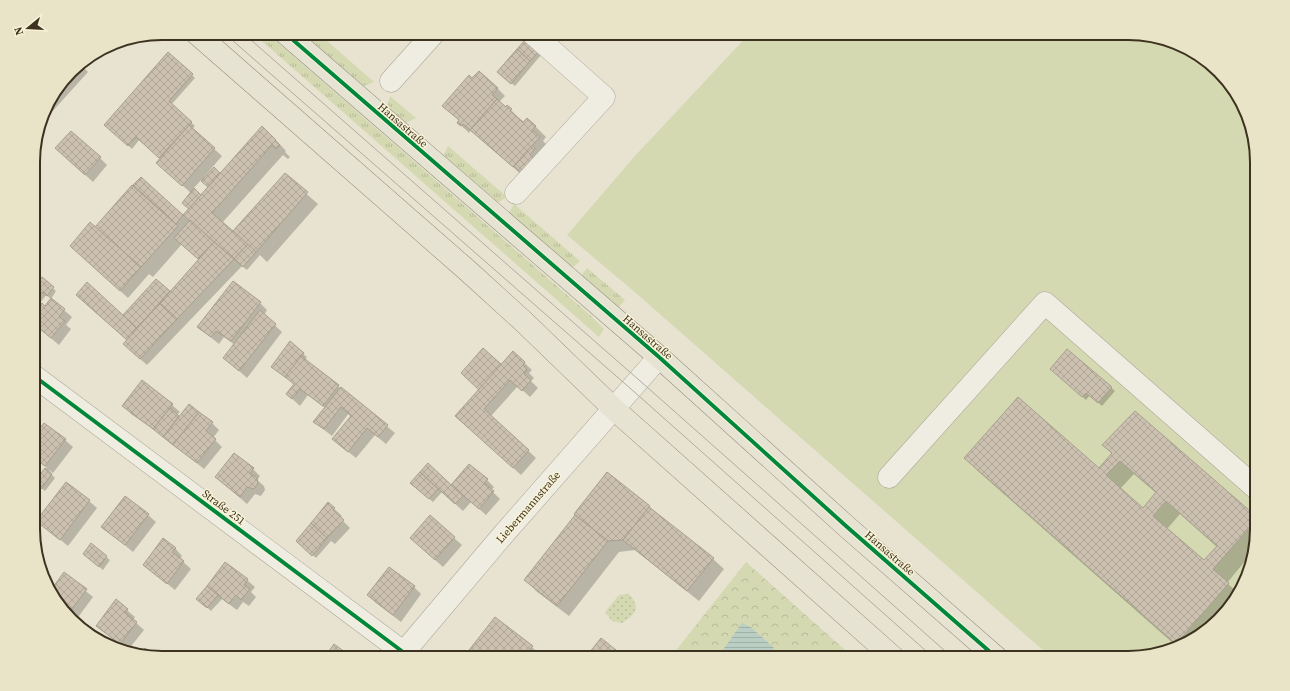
<svg xmlns="http://www.w3.org/2000/svg" width="1290" height="691" viewBox="0 0 1290 691" font-family="'Source Serif 4',serif">
  <style>
    .grass { fill: url(#grass-tufts) }
    .forest { fill: url(#forest-crowns) }
    .park { fill: url(#park-dots) }
    .garden { fill: #d4d9b2 }
    .water { fill: url(#water-rules) }
    .shadow { fill: #0003; fill-rule: evenodd }
    .building { fill: url(#building-cross-hatch); stroke: #a89f8f; fill-rule: evenodd }
    .lines { fill: none; stroke-linecap: round; stroke-linejoin: round }
    .minor-casing { stroke: #ada898; stroke-width: 23 }
    .major-casing { stroke: #928d7f; stroke-width: 23 }
    .minor { stroke: #efece2; stroke-width: 22 }
    .major { stroke: #e7e3d3; stroke-width: 22 }
    .tram { stroke: #afaca1; stroke-width: 1 }
    .cycleway-casing { stroke: #f8f2d6; stroke-width: 6 }
    .cycleway { stroke: #00873e; stroke-width: 4 }
    .labels { text-anchor: middle; stroke-width: 3; stroke-linejoin: round; paint-order: stroke }
    .street-label { font-size: 11px; fill: #3d311f; stroke: #f8f2d6 }
    .rim { fill: none; stroke: #3d311f; stroke-width: 2 }
  </style>
  <defs>
    <pattern id="grass-tufts" width="24" height="20" patternUnits="userSpaceOnUse"><rect width="24" height="20" fill="#d4d9b2"/><path d="M3 7l-1-3M5 7V3M7 7l1-3M15 17l-1-3M17 17v-4M19 17l1-3" fill="none" stroke="#b7bb99"/></pattern>
    <pattern id="forest-crowns" width="20" height="18" patternUnits="userSpaceOnUse"><rect width="20" height="18" fill="#d4d9b2"/><path d="M2 6a3 3 0 1 1 6 0M12 15a3 3 0 1 1 6 0" fill="none" stroke="#b7bb99"/></pattern>
    <pattern id="park-dots" width="8" height="8" patternUnits="userSpaceOnUse"><rect width="8" height="8" fill="#d4d9b2"/><path d="M2 2h.1M6 6h.1" fill="none" stroke="#b7bb99" stroke-width="1.8" stroke-linecap="round"/></pattern>
    <pattern id="water-rules" width="6" height="5" patternUnits="userSpaceOnUse"><rect width="6" height="5" fill="#bbcec4"/><path d="M0 2.5h6" fill="none" stroke="#a2b1a8"/></pattern>
    <pattern id="building-cross-hatch" width="8" height="8" patternUnits="userSpaceOnUse"><rect width="8" height="8" fill="#ccc1b0"/><path d="M0 0l8 8M0 8l8-8" fill="none" stroke="#b0a697"/></pattern>
  </defs>
  <rect width="100%" height="100%" fill="#e7e3d0"/>
  <g class="grass">
    <path d="M253 33H267L590 315 604 329 599 337Z"/>
    <path d="M302 33H318L374 82 364 86Z"/>
    <path d="M390 96 416 118 406 123 387 107Z"/>
    <path d="M448 146 507 197 497 203 443 156Z"/>
    <path d="M514 204 580 261 572 268 509 213Z"/>
    <path d="M587 268 625 300 618 308 581 276Z"/>
  </g>
  <path class="forest" d="M746 562 854 658H670Z"/>
  <path class="park" d="M629 594C641 608 636 614 622 623L612 621 605 612 619 595Z"/>
  <path class="garden" d="M750 33H1128L1185 46 1235 90 1256 146 1257 529 1244 586 1199 636 1136 658H1052L637 294 567 235 634 157Z"/>
  <path class="water" d="M742 623 752 628 774 648 773 658H717Z"/>
  <g class="shadow">
    <path d="M526 41 541 55 515 86 502 76Z"/>
    <path d="M80 64 88 72 41 124 46 105 77 65Z"/>
    <path d="M192 75 195 78 171 105 195 126 192 129 222 156 204 177 205 178 214 169 220 174 276 140 286 151 285 152 290 157 288 159 283 155 222 223 233 232 285 175 318 204 267 262 260 255 247 270 242 266 147 365 132 352 128 340 124 317 156 280 170 292 199 259 182 244 153 277 149 274 128 298 79 253 96 228 141 178 184 216 190 209 191 193 165 170 161 158 140 139 132 149 109 128ZM201 180 209 188 201 196 193 189Z"/>
    <path d="M473 80 497 88 505 96 499 102 506 109 508 107 522 121 521 122 535 126 546 137 543 141 550 148 524 177 471 130 469 133 466 130 458 123 460 121 451 113Z"/>
    <path d="M56 148 100 158 107 165 93 182Z"/>
    <path d="M43 279 56 291 51 299 46 295 38 306 45 307 51 299 72 317 66 325 71 329 59 345 34 324V316L35 315 34 314V291Z"/>
    <path d="M260 303 267 310 264 315 282 332 247 378 225 358 235 345 224 337 219 344 198 327Z"/>
    <path d="M1067 350 1115 391 1102 406 1090 395 1086 400 1054 372Z"/>
    <path d="M514 353 532 370 529 373 534 378 531 381 538 388 530 397 518 386 491 416 536 458 521 475 464 423 502 366Z"/>
    <path d="M303 354 307 357 305 360 338 386 395 433 386 444 375 435 356 458 341 446 352 416 349 413 332 436 314 422 325 408 308 395 300 406 287 394 295 385 276 370Z"/>
    <path d="M143 381 172 405 180 412 177 415 180 417 212 423 219 430 213 438 222 447 204 469 162 435 131 414 124 406Z"/>
    <path d="M44 424 65 440 73 447 53 473 49 470 48 471 55 478 45 491 35 483 47 468 34 458V436H35Z"/>
    <path d="M1104 445 1257 518V529L1251 554 1227 583 1238 593 1199 636 1175 645 979 472 965 458 1099 469 1112 454ZM1134 474 1156 493 1144 509 1120 489ZM1180 514 1217 547 1204 562 1167 529Z"/>
    <path d="M428 464 451 486 487 480 494 487 491 490 500 499 486 515 471 502 463 511 442 492 433 502 415 487 420 472Z"/>
    <path d="M253 469 260 476 257 480 264 486 265 490 261 496 255 494 247 504 216 477Z"/>
    <path d="M608 473 713 559 724 569 699 601 635 550 619 552 569 616 536 591 526 580Z"/>
    <path d="M66 483 89 501 97 508 68 546 37 521Z"/>
    <path d="M125 497 148 515 156 522 133 552 103 527Z"/>
    <path d="M328 503 342 516 340 518 350 528 335 544 331 541 316 558 301 544Z"/>
    <path d="M430 517 462 545 443 567 411 538Z"/>
    <path d="M91 545 110 560 103 570 87 557Z"/>
    <path d="M175 548 182 556 180 559 191 569 175 590 144 565Z"/>
    <path d="M65 574 93 597 76 620 55 601 51 591Z"/>
    <path d="M247 580 255 587 251 592 256 597 249 606 243 602 237 610 222 599 211 611 201 602Z"/>
    <path d="M414 587 421 594 401 622 376 603 368 595Z"/>
    <path d="M116 601 135 617 133 620 144 630 128 650 105 633 97 626Z"/>
    <path d="M532 647 539 654 536 658H471Z"/>
  </g>
  <g class="building">
    <path d="M525 40 539 51 530 61 517 49Z"/>
    <path d="M517 49 530 61 511 84 497 72Z"/>
    <path d="M168 52 193 74 169 101 192 122 159 158 136 137 128 146 104 125Z"/>
    <path d="M479 71 498 88 492 95 497 99 470 130 463 124 461 126 457 123 459 120 442 106 469 75 472 78Z"/>
    <path d="M497 99 506 107 507 105 512 109 510 111 523 122 527 118 536 126 532 130 540 137 513 167 470 130Z"/>
    <path d="M189 125 215 148 182 186 156 163Z"/>
    <path d="M262 126 276 140 275 141 280 145 276 149 272 145 212 213 248 244 234 259 183 215Z"/>
    <path d="M71 131 101 157 85 175 55 148Z"/>
    <path d="M532 145 535 148 530 155 534 159 521 173 514 166Z"/>
    <path d="M214 167 220 173 208 187 201 181Z"/>
    <path d="M285 173 308 192 256 252 233 231Z"/>
    <path d="M141 177 183 215 176 224 133 185Z"/>
    <path d="M132 185 178 226 141 267 95 227Z"/>
    <path d="M194 188 201 195 189 209 182 203Z"/>
    <path d="M190 220 214 242 198 259 174 238Z"/>
    <path d="M90 222 141 267 120 291 70 246Z"/>
    <path d="M214 242 234 259 177 319 160 303Z"/>
    <path d="M248 244 256 252 243 267 234 259Z"/>
    <path d="M42 277 54 287 47 296 42 292 34 304V289Z"/>
    <path d="M156 279 170 291 137 328 123 315Z"/>
    <path d="M233 281 261 302 231 341 216 331 211 337 197 327Z"/>
    <path d="M87 282 137 328 127 340 76 295Z"/>
    <path d="M51 298 65 309 59 317 65 321 51 338 34 324V310L36 308 34 306 36 304 40 306 42 303 45 306Z"/>
    <path d="M160 303 177 319 140 359 123 344Z"/>
    <path d="M260 310 276 324 239 371 223 358Z"/>
    <path d="M290 341 304 353 285 377 271 367Z"/>
    <path d="M483 348 502 365 479 390 461 373Z"/>
    <path d="M1067 349 1112 387 1098 403 1086 393 1082 397 1050 369Z"/>
    <path d="M513 351 525 362 523 365 527 370 524 374 531 380 522 391 510 380 484 409 529 450 513 468 455 416Z"/>
    <path d="M301 356 339 385 323 406 300 389 292 399 286 394 294 384 285 377Z"/>
    <path d="M142 380 173 404 153 429 122 406Z"/>
    <path d="M341 387 388 425 378 437 367 428 348 452 332 439 351 416 341 407 324 429 313 422Z"/>
    <path d="M1018 397 1099 468 1112 453 1102 445 1135 411 1257 517V519L1213 569 1229 583 1176 644 964 458ZM1120 461 1156 492 1143 508 1106 475ZM1166 501 1217 546 1204 560 1153 516Z"/>
    <path d="M189 404 199 412 173 445 163 437Z"/>
    <path d="M170 408 179 416 163 437 153 429Z"/>
    <path d="M199 412 213 422 206 431 216 439 197 463 173 445Z"/>
    <path d="M44 423 66 439 45 466 34 458V435Z"/>
    <path d="M234 453 254 468 250 473 257 478 258 483 254 489 247 487 240 497 215 477Z"/>
    <path d="M428 463 463 496 455 504 420 472Z"/>
    <path d="M469 464 488 479 484 483 494 491 479 509 451 485Z"/>
    <path d="M45 468 52 474 41 489 34 482Z"/>
    <path d="M420 472 438 489 429 499 410 483Z"/>
    <path d="M607 472 650 506 623 540 608 541 574 514Z"/>
    <path d="M66 482 90 500 60 540 36 521Z"/>
    <path d="M125 496 149 514 125 545 101 527Z"/>
    <path d="M328 502 335 508 333 510 344 520 327 538 311 523Z"/>
    <path d="M649 507 714 558 687 591 623 540Z"/>
    <path d="M430 515 455 537 435 560 410 538Z"/>
    <path d="M575 515 608 541 557 606 524 580Z"/>
    <path d="M311 523 327 538 312 556 296 541Z"/>
    <path d="M163 538 176 548 172 552 184 561 167 584 143 565Z"/>
    <path d="M91 543 107 556 99 567 83 554Z"/>
    <path d="M225 562 248 579 244 585 250 589 241 600 236 595 229 604 207 586Z"/>
    <path d="M389 567 415 586 393 615 367 595Z"/>
    <path d="M64 572 87 589 69 613 55 601 51 590Z"/>
    <path d="M207 586 218 595 207 608 196 599Z"/>
    <path d="M116 599 128 609 125 613 137 622 120 644 96 626Z"/>
    <path d="M495 617 533 646 523 658H471L466 654Z"/>
    <path d="M601 638 626 658H585Z"/>
    <path d="M334 644 353 658H324Z"/>
    <path d="M145 648 157 657 142 653Z"/>
  </g>
  <g class="lines">
    <g class="minor-casing">
      <g id="minor">
        <path d="M391 81 434 33"/>
        <path d="M516 193 604 97 532 33"/>
        <path d="M34 376 403 652"/>
        <path d="M889 477 1045 303 1257 489"/>
        <path d="M399 658 502 536 659 357"/>
      </g>
    </g>
    <g class="major-casing">
      <g id="major">
        <path d="M196 33 468 271 524 322 614 409 894 658"/>
        <path d="M285 33 659 357 846 526 997 658"/>
      </g>
    </g>
    <use href="#minor" class="minor"/>
    <use href="#major" class="major"/>
    <g class="tram">
      <path d="M224 33 631 389 934 658"/>
      <path d="M243 33 639 380 953 658"/>
    </g>
    <g class="cycleway-casing">
      <g id="cycleway">
        <path d="M285 33 659 357 846 526 997 658"/>
        <path d="M34 376 403 652"/>
      </g>
    </g>
    <use href="#cycleway" class="cycleway"/>
  </g>
  <g class="labels">
    <g class="street-label">
      <text transform="translate(403 125) rotate(41)" y="4">Hansastraße</text>
      <text transform="translate(648 337) rotate(41)" y="4">Hansastraße</text>
      <text transform="translate(224 507) rotate(37)" y="4">Straße 251</text>
      <text transform="translate(528 507) rotate(-49)" y="4">Liebermannstraße</text>
      <text transform="translate(890 553) rotate(41)" y="4">Hansastraße</text>
    </g>
  </g>
  <path d="M0 0H1290V691H0ZM162 40H1128A122 122 0 0 1 1250 162V529A122 122 0 0 1 1128 651H162A122 122 0 0 1 40 529V162A122 122 0 0 1 162 40Z" fill="#e9e3c7" fill-rule="evenodd"/>
  <path class="rim" d="M162 40H1128A122 122 0 0 1 1250 162V529A122 122 0 0 1 1128 651H162A122 122 0 0 1 40 529V162A122 122 0 0 1 162 40Z"/>
  <g transform="translate(28 28) rotate(252)" stroke="#f8f2d6" stroke-width="3" paint-order="stroke">
  <path d="M0-3L7 15L0 10L-7 15Z" fill="#3d311f"/>
  <text y="-6" font-size="11" font-weight="bold" text-anchor="middle" fill="#3d311f">N</text>
  </g>
</svg>
